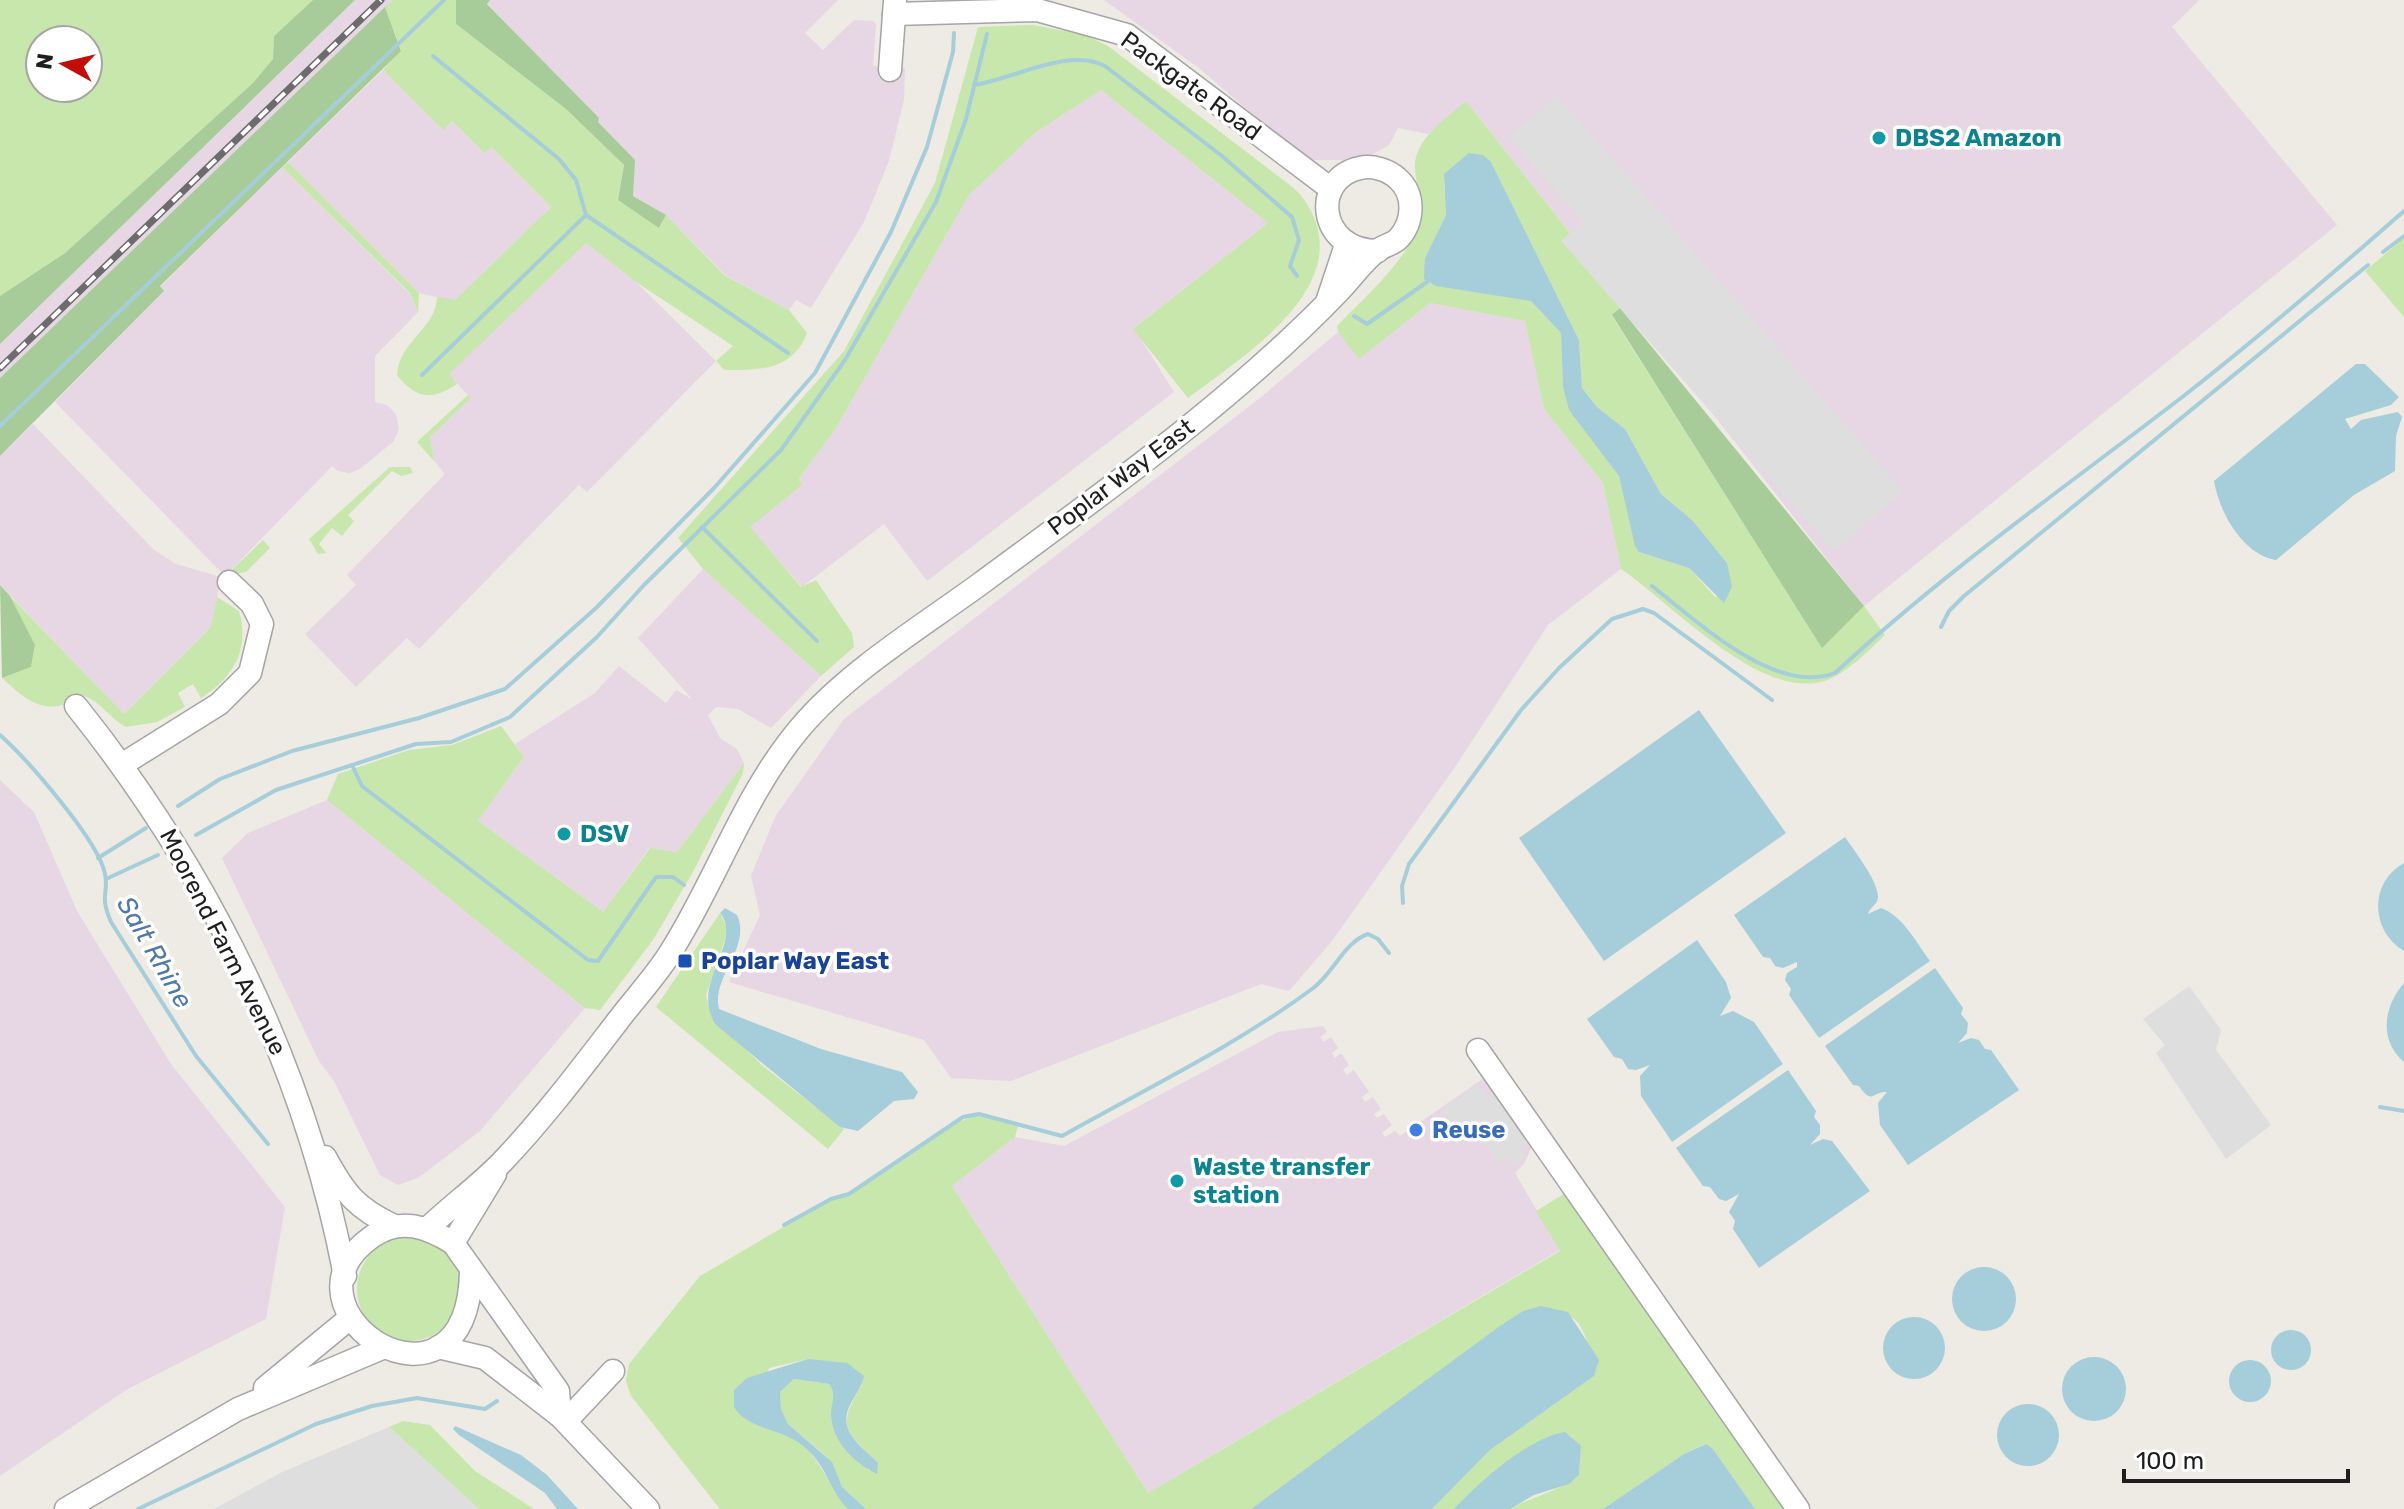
<svg xmlns="http://www.w3.org/2000/svg" width="2404" height="1509" viewBox="0 0 2404 1509" font-family="Rubik,sans-serif">
  <style>
    .industrial { fill: #e7d6e3 }
    .grass { fill: #c7e7ac; fill-rule: evenodd }
    .forest { fill: #a7cc9a }
    .parking { fill: #dedede }
    .water { fill: #a6cdda }
    .lines { fill: none; stroke-linecap: round; stroke-linejoin: round }
    .stream { stroke: #a6cdda; stroke-width: 4 }
    .minor-casing { stroke: #a5a5a5; stroke-width: 25 }
    .minor { stroke: #fff; stroke-width: 22 }
    .rail-casing { stroke: #6c6c6c; stroke-width: 7 }
    .rail { stroke: #fff; stroke-width: 4; stroke-dasharray: 12; stroke-linecap: butt }
    .culture-dot { fill: #0f9aa8; stroke: #fff; stroke-width: 3 }
    .transit-dot { fill: #1a4fb4; stroke: #fff; stroke-width: 3 }
    .shop-dot { fill: #3f7fe0; stroke: #fff; stroke-width: 3 }
    .labels { text-anchor: middle; stroke-width: 7; stroke-linejoin: round; paint-order: stroke }
    .street-label { font-size: 24px; fill: #1e1e1e; stroke: #fff }
    .culture-label { font-size: 24px; font-weight: bold; fill: #0d838f; stroke: #fff; text-anchor: start }
    .transit-label { font-size: 24px; font-weight: bold; fill: #164399; stroke: #fff; text-anchor: start }
    .shop-label { font-size: 24px; font-weight: bold; fill: #366cbe; stroke: #fff; text-anchor: start }
    .water-label { font-size: 26px; font-style: italic; fill: #4e79a9; stroke: #fff }
  </style>
  <rect width="100%" height="100%" fill="#eeebe4"/>
  <g class="industrial">
    <path d="M355 0H393L0 378V344Z"/>
    <path d="M490 0H838L805 33 823 50 854 20 873 21 876 24 873 66 905 68 904 100 889 161 864 222 811 308 796 300 789 310 725 275 666 215 633 196 634 160 487 3Z"/>
    <path d="M1104 0H2199L2172 27 2337 225 1864 606 1467 102 1428 134 1398 128 1389 145 1363 160H1314L1298 153 1199 68Z"/>
    <path d="M383 70 442 129 452 121 484 153 490 146 551 207 454 301 419 293 288 162Z"/>
    <path d="M1101 90 1268 223 1134 328 1174 392 927 581 884 524 802 587 749 527 802 485 799 479 836 428 969 195 1035 133Z"/>
    <path d="M282 167 410 294 418 312 375 356V402L387 405 396 414 399 429 394 441 360 469 350 473 338 471 332 466 225 576 55 402 163 292 160 287Z"/>
    <path d="M586 243 636 282 716 361 587 492 579 485 419 649 407 638 356 687 305 634 356 585 347 575 445 474 434 461 430 437 471 398 448 374Z"/>
    <path d="M1430 303 1525 321 1544 409 1603 483 1621 569 1548 625 1455 767 1332 941 1289 991 1261 984 1011 1081 951 1078 924 1040 729 982 760 915 751 876 775 817 844 719 1260 398 1338 332 1360 358Z"/>
    <path d="M33 424 154 550 176 564 221 577 211 627 124 714 0 585V456Z"/>
    <path d="M703 569 821 676 771 728 738 709 716 707 708 715 720 738 737 749 744 763 677 852 649 848 603 912 478 821 524 757 515 744 595 693 619 666 666 703 676 690 692 699 638 638Z"/>
    <path d="M0 780 34 812 77 911 171 1064 285 1207 266 1319 126 1390 0 1476Z"/>
    <path d="M327 800 585 1008 480 1131 418 1178 398 1185 380 1175 334 1081 319 1061 222 858 248 833Z"/>
    <path d="M1323 1026 1327 1032 1320 1037 1324 1042 1331 1037 1338 1048 1332 1053 1335 1058 1341 1053 1349 1065 1343 1070 1347 1075 1354 1070 1369 1092 1362 1097 1365 1102 1373 1097 1381 1109 1374 1114 1377 1118 1384 1114 1392 1125 1382 1133 1385 1137 1395 1131 1400 1136 1487 1076 1533 1144 1524 1164 1515 1173 1560 1250 1148 1493 952 1186 1015 1137 1064 1146 1278 1032Z"/>
  </g>
  <g class="grass">
    <path d="M0 0H313L274 36 273 59 253 83 65 253 0 296ZM40 40H88V88H40Z"/>
    <path d="M393 0H456V24L566 109 624 165 618 200 660 227 666 215 724 275 789 310 807 333C792 371 760 370 724 370L716 361 733 346 636 282 586 243 449 374 457 384C432 401 416 399 397 375 399 341 436 329 437 297L455 300 551 207 491 147 484 153 452 121 443 130 383 70 401 50 385 7Z"/>
    <path d="M1033 25 1085 35 1108 46 1278 176C1287 183 1299 191 1305 201 1361 284 1244 355 1188 398L1133 329 1268 223 1101 90 1035 133 969 195 836 428 799 479 802 485 750 527 801 587 816 580 852 633 854 647 821 676 703 569 678 538 844 351 935 183 978 27Z"/>
    <path d="M1466 101 1570 233 1562 241 1620 308 1612 316 1822 647 1864 606 1885 635C1869 650 1852 668 1832 678 1767 709 1672 603 1621 569L1603 483 1544 409 1525 321 1430 303 1359 359 1338 332 1337 326C1364 298 1401 266 1417 230 1427 208 1416 190 1415 169 1413 139 1447 118 1466 101ZM1491 162 1579 340 1582 388 1597 407 1625 429 1661 494 1693 521 1727 563 1716 598 1689 568 1639 552 1619 476 1563 387 1561 333 1531 301 1425 258 1446 215 1444 180Z"/>
    <path d="M288 162 419 293 418 312 410 293 282 167Z"/>
    <path d="M2404 238V317L2365 271Z"/>
    <path d="M468 395 471 398 430 437 434 461 417 442Z"/>
    <path d="M390 467H410L413 473 401 476 392 471 348 515 354 521 342 536 332 528 319 544 326 553 318 554 309 539Z"/>
    <path d="M263 540 270 548 246 572 225 576Z"/>
    <path d="M10 596 124 714 211 627 217 597 239 611C250 649 234 677 201 698L193 684 178 693 185 707 157 722 126 727C109 718 101 701 82 695 48 719 28 702 2 678L31 667 35 646Z"/>
    <path d="M501 726 524 757 478 821 603 912 650 848 677 852 744 763 743 773 693 872 653 940 600 1010 585 1008 327 800 338 774 409 750 452 745Z"/>
    <path d="M720 913 728 930 706 995 711 1016 763 1066 844 1129 828 1149 656 1007Z"/>
    <path d="M979 1114 1018 1126 1015 1137 952 1186 1148 1493 1560 1251 1536 1211 1567 1192 1784 1509H1755L1713 1449 1705 1444 1684 1454 1603 1509H1510C1531 1497 1561 1491 1579 1475L1581 1446 1557 1434 1496 1470 1454 1509H1432L1490 1450 1594 1376C1585 1322 1581 1306 1523 1311L1251 1509H866L842 1487 827 1457 788 1424 781 1409 780 1392 794 1379 829 1384C837 1394 831 1402 832 1414 832 1439 851 1457 870 1471L878 1463C845 1431 836 1427 862 1385L808 1359 769 1368 754 1424 782 1431 809 1450 848 1509H720L631 1396 626 1381 629 1364 700 1276 831 1199 849 1194 943 1128Z"/>
    <circle cx="409" cy="1289" r="52"/>
    <path d="M403 1421 430 1425 475 1471 534 1509H479L389 1427Z"/>
  </g>
  <g class="forest">
    <path d="M313 0H355L0 344V296L65 253 253 83 273 59 274 36Z"/>
    <path d="M456 0H490L487 4 599 118 598 122 635 160 633 196 666 215 659 228 618 200 624 165 566 109 456 24Z"/>
    <path d="M385 7 401 51 160 286 164 291 0 456V378Z"/>
    <path d="M1620 308 1864 606 1822 648 1612 315Z"/>
    <path d="M0 585 10 596 35 645 31 667 2 678Z"/>
  </g>
  <g class="parking">
    <path d="M1557 95 1903 491 1834 552 1561 241 1583 222 1509 137Z"/>
    <path d="M2189 986 2221 1030 2216 1050 2271 1125 2226 1159 2156 1053 2165 1045 2143 1019Z"/>
    <path d="M1478 1085 1487 1098 1496 1092 1529 1141 1520 1147 1526 1157 1513 1165 1507 1157 1498 1163 1477 1132 1464 1143 1442 1110Z"/>
    <path d="M389 1427 479 1509H214L282 1472Z"/>
  </g>
  <g class="water">
    <path d="M1469 153 1483 155 1491 162 1579 340 1582 388 1597 407 1625 429 1661 494 1693 521 1727 563 1732 587 1724 603 1689 568 1639 552 1635 546 1619 476 1569 410 1563 387 1561 333 1531 301 1436 286 1424 279 1425 258 1446 215 1444 174Z"/>
    <path d="M2356 364H2365L2399 397 2391 405 2345 419 2351 429 2361 420 2398 412 2402 417 2396 436 2395 471 2354 495 2276 560C2243 555 2219 512 2214 481Z"/>
    <path d="M1699 710 1786 833 1604 961 1519 838Z"/>
    <path d="M1845 837C1855 852 1879 882 1878 898 1877 905 1870 907 1868 914L1881 908C1903 916 1916 942 1930 961L1819 1038 1789 995 1791 989 1785 980 1787 973 1797 967V962L1783 968 1775 966 1770 958 1763 957 1734 915Z"/>
    <path d="M2404 863V951C2370 931 2369 882 2404 863Z"/>
    <path d="M725 908 737 915C752 947 711 977 719 1009L821 1049 902 1072 918 1092 914 1099 894 1101 858 1131 840 1127 715 1024C690 982 744 942 720 913Z"/>
    <path d="M1697 940 1726 982 1731 998 1720 1016 1733 1011 1754 1022 1783 1064 1672 1142 1641 1096 1640 1076 1650 1065 1636 1070 1628 1069 1622 1059 1614 1057 1587 1019Z"/>
    <path d="M1935 968 1963 1008 1961 1014 1968 1023 1967 1033 1958 1043 1971 1038 1979 1040 1985 1049 1991 1050 2019 1090 1908 1165 1880 1125 1878 1103 1887 1092C1872 1091 1873 1106 1859 1086L1853 1085 1825 1046Z"/>
    <path d="M2404 983V1062C2378 1040 2384 1006 2404 983Z"/>
    <path d="M1788 1070 1816 1111 1814 1117 1820 1125V1134L1810 1145 1823 1139 1832 1141 1870 1191 1759 1268 1733 1229 1735 1221 1729 1212 1739 1194 1726 1201 1719 1199 1710 1187 1703 1186 1676 1148Z"/>
    <circle cx="1984" cy="1299" r="32"/>
    <path d="M1541 1306 1568 1312 1599 1360 1594 1376 1490 1450 1432 1509H1251L1500 1326 1523 1311Z"/>
    <circle cx="1914" cy="1348" r="31"/>
    <circle cx="2291" cy="1350" r="20"/>
    <circle cx="2094" cy="1389" r="32"/>
    <path d="M808 1359 847 1363 864 1376C862 1387 855 1395 850 1405 837 1431 861 1446 878 1463L877 1474C854 1463 832 1441 831 1415 831 1402 837 1394 829 1384L794 1379 780 1392 781 1409 788 1424 832 1462 842 1487 866 1509H848C828 1489 826 1461 799 1443 779 1428 747 1429 734 1407V1390L747 1378Z"/>
    <circle cx="2250" cy="1381" r="21"/>
    <circle cx="2028" cy="1435" r="31"/>
    <path d="M455 1426 521 1455 547 1475 578 1509H557L545 1493 459 1435 453 1429Z"/>
    <path d="M1565 1432 1581 1446 1579 1475 1569 1484 1534 1495 1510 1509H1454C1479 1482 1528 1438 1565 1432Z"/>
    <path d="M1706 1444 1713 1449 1755 1509H1603L1684 1454Z"/>
  </g>
  <g class="lines">
    <g class="stream">
      <path d="M433 56 559 159 576 180 586 215 788 353"/>
      <path d="M974 85C1014 79 1068 47 1105 66L1222 156 1292 217 1299 240 1290 266 1297 276"/>
      <path d="M2383 252 2404 236"/>
      <path d="M1354 316 1367 324 1427 282"/>
      <path d="M422 375 586 215"/>
      <path d="M0 426 444 0"/>
      <path d="M702 527 817 641"/>
      <path d="M1652 586C1697 621 1775 696 1835 673 1944 572 2064 488 2181 398 2258 338 2331 275 2404 211"/>
      <path d="M1941 627 1949 611 1964 596 2368 265"/>
      <path d="M0 735C26 758 99 841 105 874 109 894 99 895 111 922L196 1056 268 1144"/>
      <path d="M352 765 362 786 588 960 598 961 656 877H673L684 885"/>
      <path d="M178 806 220 779 292 751 419 718 505 689 596 608 715 487 815 373 891 232 927 147 953 52 954 33"/>
      <path d="M196 835 276 790 416 744 451 742 510 717 597 637 644 585 781 450 845 360 936 202 966 119 987 34"/>
      <path d="M98 858 146 828"/>
      <path d="M106 879 158 855"/>
      <path d="M1403 903 1402 886 1409 864 1521 710 1559 668 1612 619 1643 609 1654 613 1772 700"/>
      <path d="M2380 1107 2404 1111"/>
      <path d="M784 1225 831 1199 849 1194 963 1117 979 1114 1062 1136C1145 1089 1235 1046 1312 989 1333 974 1344 942 1368 934L1378 939 1389 953"/>
      <path d="M138 1509 316 1424 372 1406 417 1398 485 1409 497 1401"/>
    </g>
    <g class="minor-casing">
      <g id="minor">
        <path d="M894 14 1037 10 1127 35 1331 189"/>
        <path d="M890 70 895 1"/>
        <path d="M1328 299 1346 245"/>
        <path d="M76 706C209 872 305 1066 345 1276"/>
        <path d="M123 764 219 704 250 673 262 624 252 604 229 582"/>
        <path d="M1478 1050 1798 1509"/>
        <path d="M325 1157C345 1194 356 1208 394 1226"/>
        <path d="M428 1228C452 1205 480 1185 502 1162 544 1118 580 1070 617 1022 635 998 657 975 672 950 717 878 745 793 800 728 847 672 921 627 980 584 1103 493 1232 402 1338 292 1351 279 1363 261 1378 250 1385 245 1394 244 1399 238 1414 221 1415 194 1398 179 1389 170 1372 165 1360 168 1311 178 1317 251 1378 251"/>
        <path d="M453 1243 495 1174"/>
        <path d="M471 1272C467 1439 265 1310 373 1236 401 1217 427 1227 453 1243L558 1391 560 1416"/>
        <path d="M438 1347 485 1358 560 1416 648 1509"/>
        <path d="M265 1388 350 1318"/>
        <path d="M566 1421 613 1371"/>
        <path d="M66 1509 238 1409 382 1348"/>
      </g>
    </g>
    <use href="#minor" class="minor"/>
    <g class="rail-casing">
      <path id="rail" d="M0 368 381 0"/>
    </g>
    <use href="#rail" class="rail"/>
  </g>
  <g class="culture-dot">
    <circle cx="1879" cy="138" r="8"/>
    <circle cx="564" cy="834" r="8"/>
    <circle cx="1177" cy="1181" r="8"/>
  </g>
  <rect class="transit-dot" x="677" y="953" width="16" height="16" rx="4"/>
  <circle class="shop-dot" cx="1416" cy="1130" r="8"/>
  <g class="labels">
    <g class="street-label">
      <text transform="translate(1191 86) rotate(36)" y="8">Packgate Road</text>
      <text transform="translate(1121 477) rotate(-37)" y="8">Poplar Way East</text>
      <text transform="translate(223 942) rotate(63)" y="8">Moorend Farm Avenue</text>
    </g>
    <g class="culture-label">
      <text x="1895" y="146">DBS2 Amazon</text>
      <text x="580" y="842">DSV</text>
      <text x="1193" y="1175">Waste transfer<tspan x="1193" dy="28">station</tspan></text>
    </g>
    <g class="transit-label">
      <text x="701" y="969">Poplar Way East</text>
    </g>
    <g class="shop-label">
      <text x="1432" y="1138">Reuse</text>
    </g>
    <g class="water-label">
      <text transform="translate(155 952) rotate(60)" y="9">Salt Rhine</text>
    </g>
  </g>
  <g transform="translate(64 64) rotate(278)"><circle r="38" fill="#ffffff" stroke="#a5a5a5" stroke-width="2"/>
  <path d="M0-6L14 30L0 20L-14 30Z" fill="#c30d08"/>
  <text y="-12" font-size="22" font-weight="bold" text-anchor="middle" fill="#1e1e1e">N</text>
  </g>
  <path d="M2124 1469v12h224v-12" fill="none" stroke="#1e1e1e" stroke-width="4"/>
  <text x="2136" y="1469" font-size="24" fill="#1e1e1e" stroke="#ffffff" stroke-width="6" paint-order="stroke">100 m</text>
</svg>
